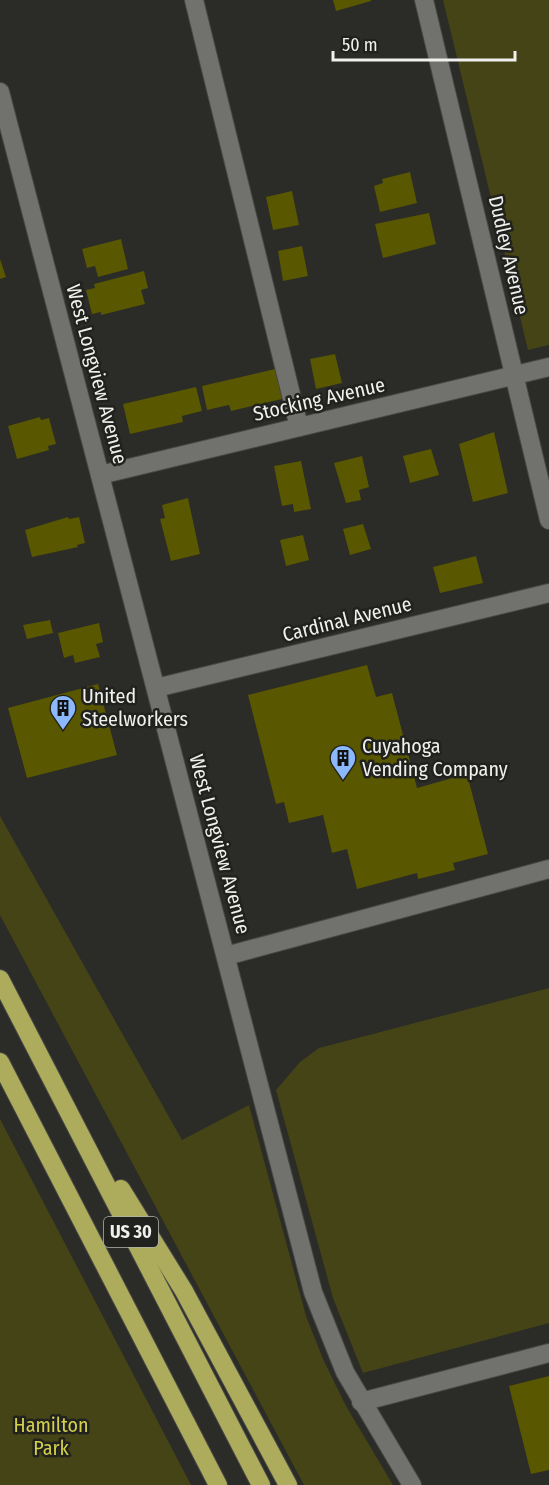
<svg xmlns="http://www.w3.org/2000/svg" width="549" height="1485" viewBox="0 0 549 1485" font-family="'Fira Sans Condensed',sans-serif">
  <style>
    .green { fill: #454416 }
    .building { fill: #595700 }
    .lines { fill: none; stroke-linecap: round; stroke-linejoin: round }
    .minor-casing { stroke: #484845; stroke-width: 20 }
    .highway-casing { stroke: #484845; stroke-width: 20 }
    .minor { stroke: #71716e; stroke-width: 18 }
    .highway { stroke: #adac5c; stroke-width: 18 }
    .labels { text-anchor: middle; stroke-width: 5; stroke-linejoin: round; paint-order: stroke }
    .shield { fill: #21211e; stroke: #b2b2b0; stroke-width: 1.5 }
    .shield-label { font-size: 18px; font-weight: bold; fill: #f0f0ee }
    .street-label { font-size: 20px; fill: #f0f0ee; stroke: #21211e }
    .poi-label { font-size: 20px; fill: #f0f0ee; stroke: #21211e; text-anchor: start }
    .park-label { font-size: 20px; fill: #d1cf4c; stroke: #21211e }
  </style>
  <rect width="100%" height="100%" fill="#2b2b27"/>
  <g class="green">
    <path d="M443 0H549V345L528 350Z"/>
    <path d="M0 816 182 1140 249 1105 306 1316 323 1359 346 1406 393 1485H304L0 915Z"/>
    <path d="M549 988V1323L363 1373 333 1298 276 1090 300 1062 319 1048Z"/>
    <path d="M0 1119 191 1485H0Z"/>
  </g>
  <g class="building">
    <path d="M333 0H371V1L336 11Z"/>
    <path d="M410 172 417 203 380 212 374 186 383 183 382 179Z"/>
    <path d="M292 191 299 225 273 230 266 197Z"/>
    <path d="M429 213 436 244 383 258 375 224Z"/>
    <path d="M121 239 128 269 98 277 95 266 87 268 82 249Z"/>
    <path d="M302 246 308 276 283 281 278 251Z"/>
    <path d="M0 259 6 277 0 279Z"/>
    <path d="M144 271 148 288 141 290 145 304 101 315V312L92 314 86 290 95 288 94 284Z"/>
    <path d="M335 354 342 383 316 389 310 359Z"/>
    <path d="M275 369 282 399 231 411 229 405 207 410 202 386Z"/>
    <path d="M196 387 202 411 182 416 183 422 130 434 123 404Z"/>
    <path d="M40 417 41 420 49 418 56 444 48 446 49 450 17 459 8 426Z"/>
    <path d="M494 432 508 493 473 502 459 444Z"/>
    <path d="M431 449 439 475 410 483 403 456Z"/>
    <path d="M362 456 369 487 359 490 361 500 346 503 334 463Z"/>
    <path d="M301 461 311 509 294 512 293 504 282 506 274 466Z"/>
    <path d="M188 498 200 554 171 561 160 519 165 518 162 505Z"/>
    <path d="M68 517 69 519 79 517 85 543 77 545 78 547 32 557 25 530Z"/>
    <path d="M363 524 371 549 350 555 343 529Z"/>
    <path d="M303 535 309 560 286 566 280 540Z"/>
    <path d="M476 556 483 583 440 593 433 567Z"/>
    <path d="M50 620 53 633 27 639 23 625Z"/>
    <path d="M99 623 103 642 96 644 100 657 75 663 73 655 64 658 58 633Z"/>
    <path d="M367 665 376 697 392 693 417 788 467 774 488 854 453 863 455 870 418 879 417 873 357 889 347 849 332 853 323 815 289 823 284 802 276 804 248 695Z"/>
    <path d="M98 684 117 755 27 778 8 708Z"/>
    <path d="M549 1376V1470L531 1474 509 1386Z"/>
  </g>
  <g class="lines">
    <g class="minor-casing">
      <g id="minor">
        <path d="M194 0 299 427"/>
        <path d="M424 0 549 520"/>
        <path d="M0 92 313 1292 345 1372 412 1485"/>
        <path d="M100 475 549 367"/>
        <path d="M156 688 549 593"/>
        <path d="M226 956 549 869"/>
        <path d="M361 1402 549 1353"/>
      </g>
    </g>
    <g class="highway-casing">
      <g id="highway">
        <path d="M0 979 261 1485"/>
        <path d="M0 1062 218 1485"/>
        <path d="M121 1189 184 1291 288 1485"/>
      </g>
    </g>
    <use href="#minor" class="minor"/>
    <use href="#highway" class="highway"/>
  </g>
  <defs>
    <g id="building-pin" transform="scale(1.35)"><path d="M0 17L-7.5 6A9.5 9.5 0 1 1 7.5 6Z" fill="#8cb9fc" stroke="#21211e"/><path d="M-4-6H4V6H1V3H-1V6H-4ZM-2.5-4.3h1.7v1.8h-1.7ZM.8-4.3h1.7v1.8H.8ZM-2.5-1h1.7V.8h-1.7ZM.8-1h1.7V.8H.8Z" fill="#111"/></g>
  </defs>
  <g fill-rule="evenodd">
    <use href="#building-pin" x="63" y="708"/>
    <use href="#building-pin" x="343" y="758"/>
  </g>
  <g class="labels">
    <rect class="shield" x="104" y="1217" width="54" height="30" rx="4.5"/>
    <g class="shield-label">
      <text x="131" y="1238">US 30</text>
    </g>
    <g class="street-label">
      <text transform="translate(509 255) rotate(77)" y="7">Dudley Avenue</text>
      <text transform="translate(97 374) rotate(75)" y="7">West Longview Avenue</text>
      <text transform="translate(319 399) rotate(-13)" y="7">Stocking Avenue</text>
      <text transform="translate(347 619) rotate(-14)" y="7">Cardinal Avenue</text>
      <text transform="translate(220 844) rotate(75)" y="7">West Longview Avenue</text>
    </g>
    <g class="poi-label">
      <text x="82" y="703">United<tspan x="82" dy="23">Steelworkers</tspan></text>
      <text x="362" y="753">Cuyahoga<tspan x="362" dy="23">Vending Company</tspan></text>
    </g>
    <g class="park-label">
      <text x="51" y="1432">Hamilton<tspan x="51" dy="23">Park</tspan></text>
    </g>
  </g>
  <path d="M333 51v9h182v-9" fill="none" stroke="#f0f0ee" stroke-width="3"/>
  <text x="342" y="51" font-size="18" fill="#f0f0ee" stroke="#21211e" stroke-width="4.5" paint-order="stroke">50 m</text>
</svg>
